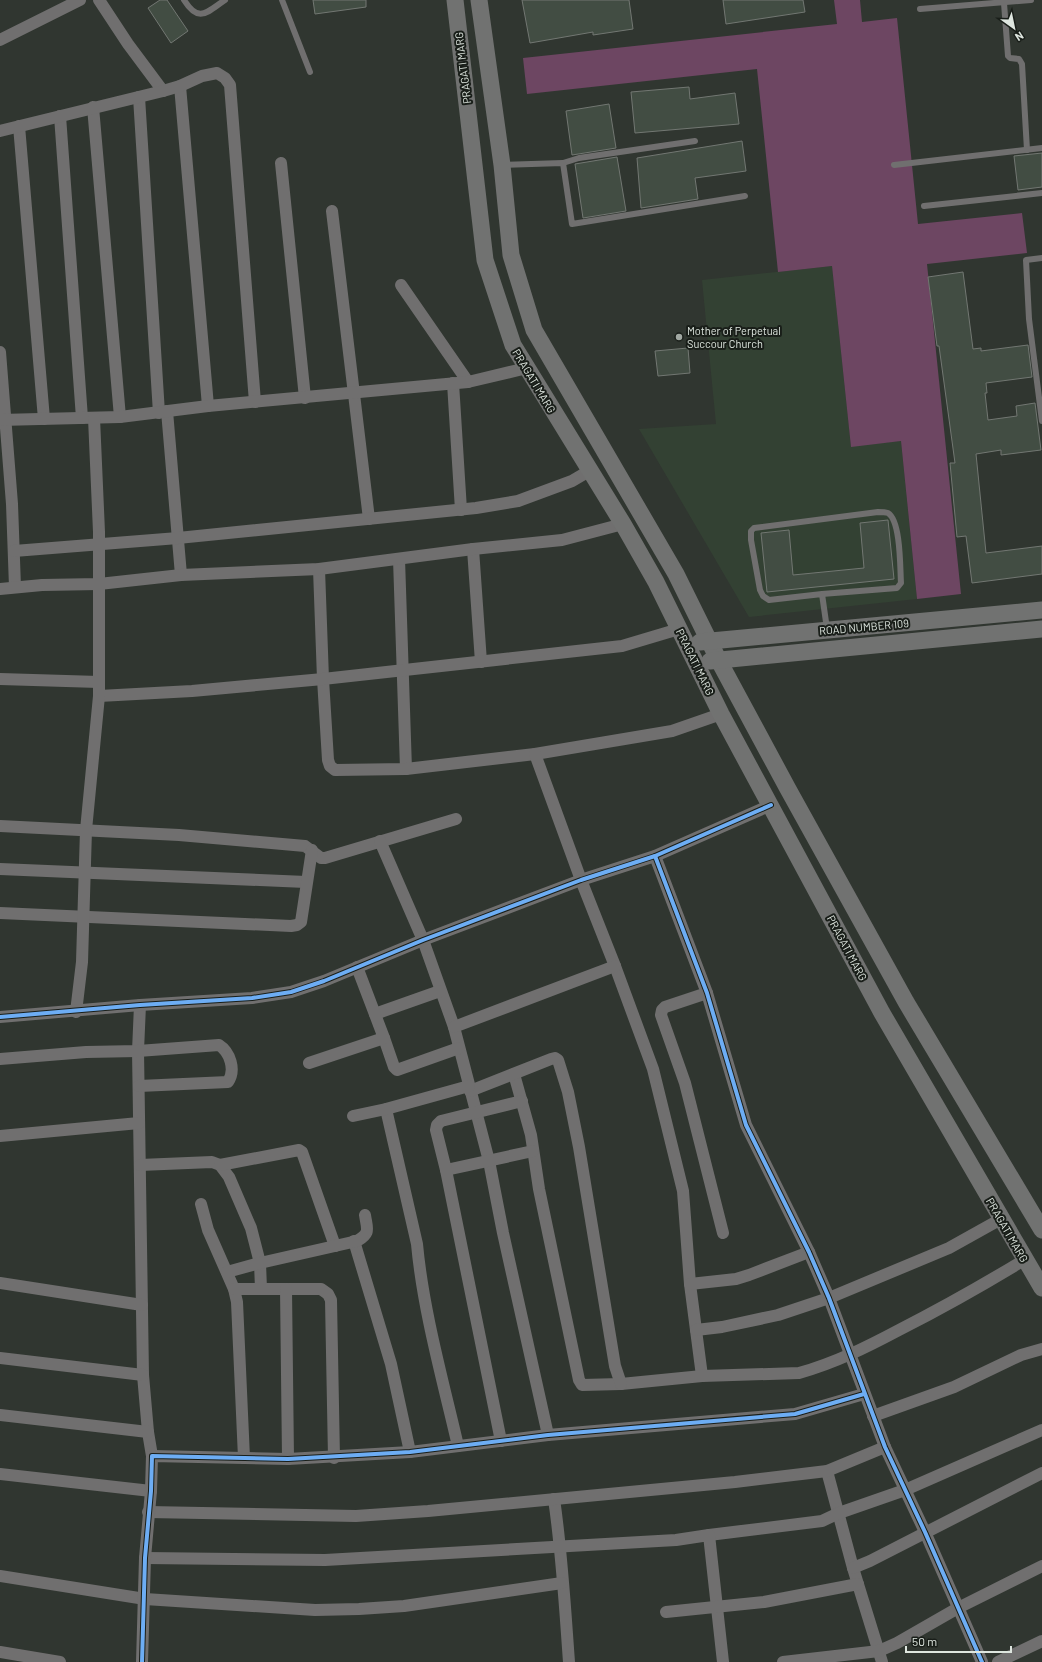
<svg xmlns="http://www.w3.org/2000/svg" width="1042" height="1662" viewBox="0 0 1042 1662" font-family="Barlow,sans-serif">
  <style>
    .built { fill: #334133 }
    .green { fill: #6d4662 }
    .building { fill: #424d43; stroke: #727772 }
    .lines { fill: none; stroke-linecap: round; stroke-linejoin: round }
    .lane { stroke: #706f6f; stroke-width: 6 }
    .street { stroke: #706f6f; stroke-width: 12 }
    .secondary { stroke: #717271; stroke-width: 17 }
    .cycleway-casing { stroke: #191e19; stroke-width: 6 }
    .cycleway { stroke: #6dadf4; stroke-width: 4 }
    .poi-dot { fill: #a1a8a2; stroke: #191e19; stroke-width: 1.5 }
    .labels { text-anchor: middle; stroke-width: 4; stroke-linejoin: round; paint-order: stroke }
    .street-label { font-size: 11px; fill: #dee6df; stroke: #191e19 }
    .poi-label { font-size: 11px; fill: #dee6df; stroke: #191e19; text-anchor: start }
  </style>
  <rect width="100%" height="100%" fill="#303630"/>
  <path class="built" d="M832 266 851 446 901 441 917 599 749 617 639 429 716 424 702 280Z"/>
  <path class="green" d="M834 0H860L862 22 897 18 918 224 1022 213 1027 253 927 264 961 594 917 599 901 441 851 447 832 266 778 272 757 69 527 94 523 58 837 24Z"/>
  <g class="building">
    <path d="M160 0H167L188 31 171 43 148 8Z"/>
    <path d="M313 0H366V7L315 14Z"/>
    <path d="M522 0H629L633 29 593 35V32L530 43Z"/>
    <path d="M723 0H803L805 12 726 24Z"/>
    <path d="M689 87 690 99 735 93 739 124 635 133 631 92Z"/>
    <path d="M609 104 616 148 572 155 566 111Z"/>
    <path d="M742 141 746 171 695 178 698 199 641 208 637 158Z"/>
    <path d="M1042 153V187L1018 190 1014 156Z"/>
    <path d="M617 157 626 211 583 218 575 164Z"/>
    <path d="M963 272 973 349 981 348V351L1028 345 1032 377 986 383 987 393H985L988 420 1017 416 1016 406 1035 403 1041 450 1001 455V450L976 454 986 553 1042 546V574L972 583 966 536 957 537 950 463H955L939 346H937L928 277Z"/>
    <path d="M688 348 690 373 658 376 655 351Z"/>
    <path d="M888 520 894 579 767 592 761 533 789 530 793 575 864 568 860 523Z"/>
  </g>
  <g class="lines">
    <g class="lane">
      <path d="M184 0C199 24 207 12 225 0"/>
      <path d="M282 0 310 72"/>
      <path d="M1004 3 1008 56 1010 58 1019 59 1022 64 1027 150"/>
      <path d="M920 9 1031 0"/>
      <path d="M563 163 579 158 695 141"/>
      <path d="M504 165 563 163 572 224 745 196"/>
      <path d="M894 165 1042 148"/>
      <path d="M924 206 1042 193"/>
      <path d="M1042 258 1026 260 1029 319 1042 421"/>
      <path d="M822 594 897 588 901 583C900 569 901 521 888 513 885 512 881 512 878 512L754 528 751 531V540L760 590 763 596 769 600 822 594 827 629"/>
    </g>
    <g class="street">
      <path d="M99 0 128 44 163 91"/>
      <path d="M0 40 80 0"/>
      <path d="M180 86 208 406"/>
      <path d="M139 97 159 413"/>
      <path d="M93 107 120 417"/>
      <path d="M60 116 82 418"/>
      <path d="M19 126 44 419"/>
      <path d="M0 131 163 91 180 86 202 76 217 73 225 78 230 85 255 402"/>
      <path d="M281 163 305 398"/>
      <path d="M332 211 369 519"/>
      <path d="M401 285 468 382"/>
      <path d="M0 352 12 504 15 587"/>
      <path d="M453 383 461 510"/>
      <path d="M167 411 181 575"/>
      <path d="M0 420 120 417 208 406 468 382 527 368"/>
      <path d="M473 549 481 662"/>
      <path d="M14 551 178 538 476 508 518 501 572 481 589 471"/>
      <path d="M399 559 406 769"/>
      <path d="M319 569 323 679 328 760 330 766 335 770 406 769 535 754 672 731 721 714"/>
      <path d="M0 589 42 585 99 584 181 575 319 569 473 549 562 540 623 524"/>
      <path d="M0 679 99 682"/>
      <path d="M99 696 192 691 323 679 622 646 679 629"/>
      <path d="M535 754 581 880 615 966 653 1069 683 1191 690 1284 702 1376"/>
      <path d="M0 826 179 835 305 846 321 858H325L456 819"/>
      <path d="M380 841 423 940 454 1027 489 1161 503 1233 548 1435"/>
      <path d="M655 856 707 993 746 1125 809 1252 829 1298 885 1447 925 1532 982 1662"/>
      <path d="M0 869 306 882"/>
      <path d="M0 913 291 926 297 925 301 922 312 850"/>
      <path d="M707 993 665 1007 662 1010 661 1015 685 1083 723 1233"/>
      <path d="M140 1005 138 1051 143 1375 148 1432 152 1456"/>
      <path d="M76 1012 82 962 86 830 99 696V532L94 418"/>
      <path d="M375 1014 440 991"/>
      <path d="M0 1017 140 1005 252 998 291 992 324 981 423 940 581 880 655 856 771 805"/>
      <path d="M454 1027 615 966"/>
      <path d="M384 1038 394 1067 397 1070 459 1048"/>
      <path d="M0 1059 86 1052 138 1051 219 1045C230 1052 236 1070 228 1082L139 1086"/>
      <path d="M309 1063 384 1038 357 967"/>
      <path d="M514 1074 531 1135 539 1189 579 1380 582 1385 621 1384 702 1376 799 1373C835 1363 867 1347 899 1330 942 1308 983 1285 1024 1260"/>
      <path d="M470 1091 551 1059 555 1058 558 1060 568 1092 579 1147 615 1366 621 1384"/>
      <path d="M386 1109 417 1244C423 1310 443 1381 458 1446"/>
      <path d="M353 1116 386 1109 469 1086"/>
      <path d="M0 1136 139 1123"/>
      <path d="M140 1165 212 1162 220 1165 229 1177 251 1228 260 1263 261 1289"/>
      <path d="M220 1165 299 1150 302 1152 335 1246"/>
      <path d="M446 1170 533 1151"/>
      <path d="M201 1204 208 1230 234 1289 237 1302 244 1458"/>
      <path d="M354 1241 391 1364 410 1452"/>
      <path d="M227 1272 260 1263 357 1241C371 1233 367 1229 365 1215"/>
      <path d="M0 1283 142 1305"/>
      <path d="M690 1284 736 1279 749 1275 809 1252"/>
      <path d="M234 1289H321L328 1294 331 1300 334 1458"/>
      <path d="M286 1289 288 1459"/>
      <path d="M696 1330 722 1327 778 1315 829 1298 949 1248 1001 1219"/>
      <path d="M0 1358 143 1375"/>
      <path d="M0 1415 148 1432"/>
      <path d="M873 1416 954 1387 1021 1355 1042 1349"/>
      <path d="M501 1441 446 1170 436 1130 437 1125 441 1121 522 1101"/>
      <path d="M827 1471 853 1568 882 1662"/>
      <path d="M0 1474 151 1491"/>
      <path d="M554 1499C562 1553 565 1608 569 1662"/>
      <path d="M148 1512 356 1516 428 1511 735 1482 827 1471 885 1447"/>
      <path d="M709 1535 822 1521 839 1513 905 1490 1042 1430"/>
      <path d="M145 1558 325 1560 676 1540 709 1535 723 1662"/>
      <path d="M853 1568 870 1561 1042 1473"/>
      <path d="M0 1576 145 1599 315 1610 359 1609 404 1606 562 1583"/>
      <path d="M666 1612 764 1602 858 1584"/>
      <path d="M0 1652 60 1662"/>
      <path d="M142 1662 145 1558 151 1491 152 1456 288 1459 410 1452 548 1435 795 1414 864 1394"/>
      <path d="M783 1662 879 1651 897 1643 958 1608 1042 1566"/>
      <path d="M998 1662 1042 1641"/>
    </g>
    <g class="secondary">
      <path d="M455 0 485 260 513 345 623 524 656 582 721 714 882 1013 1042 1288"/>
      <path d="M479 0 502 165 511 255 534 330 676 574 719 661 788 789 906 1002 1042 1230"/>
      <path d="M700 642 1042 610"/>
      <path d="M710 661 1042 629"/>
    </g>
    <g class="cycleway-casing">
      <g id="cycleway">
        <path d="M655 856 707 993 746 1125 809 1252 829 1298 885 1447 925 1532 982 1662"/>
        <path d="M0 1017 140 1005 252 998 291 992 324 981 423 940 581 880 655 856 771 805"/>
        <path d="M142 1662 145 1558 151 1491 152 1456 288 1459 410 1452 548 1435 795 1414 864 1394"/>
      </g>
    </g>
    <use href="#cycleway" class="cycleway"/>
  </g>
  <circle class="poi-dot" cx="679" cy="337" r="4"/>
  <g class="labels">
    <g class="street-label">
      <text transform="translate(463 68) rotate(-97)" y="4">PRAGATI MARG</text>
      <text transform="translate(534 381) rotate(59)" y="4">PRAGATI MARG</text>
      <text transform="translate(864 627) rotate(-5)" y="4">ROAD NUMBER 109</text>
      <text transform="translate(695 662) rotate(64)" y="4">PRAGATI MARG</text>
      <text transform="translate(847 948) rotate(62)" y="4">PRAGATI MARG</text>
      <text transform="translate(1007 1230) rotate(60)" y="4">PRAGATI MARG</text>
    </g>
    <g class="poi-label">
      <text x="687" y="335">Mother of Perpetual<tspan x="687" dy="13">Succour Church</tspan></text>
    </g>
  </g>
  <g transform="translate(1014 28) rotate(147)" stroke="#191e19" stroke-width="3" paint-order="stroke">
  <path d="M0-3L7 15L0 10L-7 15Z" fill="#dee6df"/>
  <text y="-6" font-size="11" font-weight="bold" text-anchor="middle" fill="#dee6df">N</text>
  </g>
  <path d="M906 1646v6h105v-6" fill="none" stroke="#dee6df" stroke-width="2"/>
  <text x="912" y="1646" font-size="12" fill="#dee6df" stroke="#191e19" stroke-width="3" paint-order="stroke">50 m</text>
</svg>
